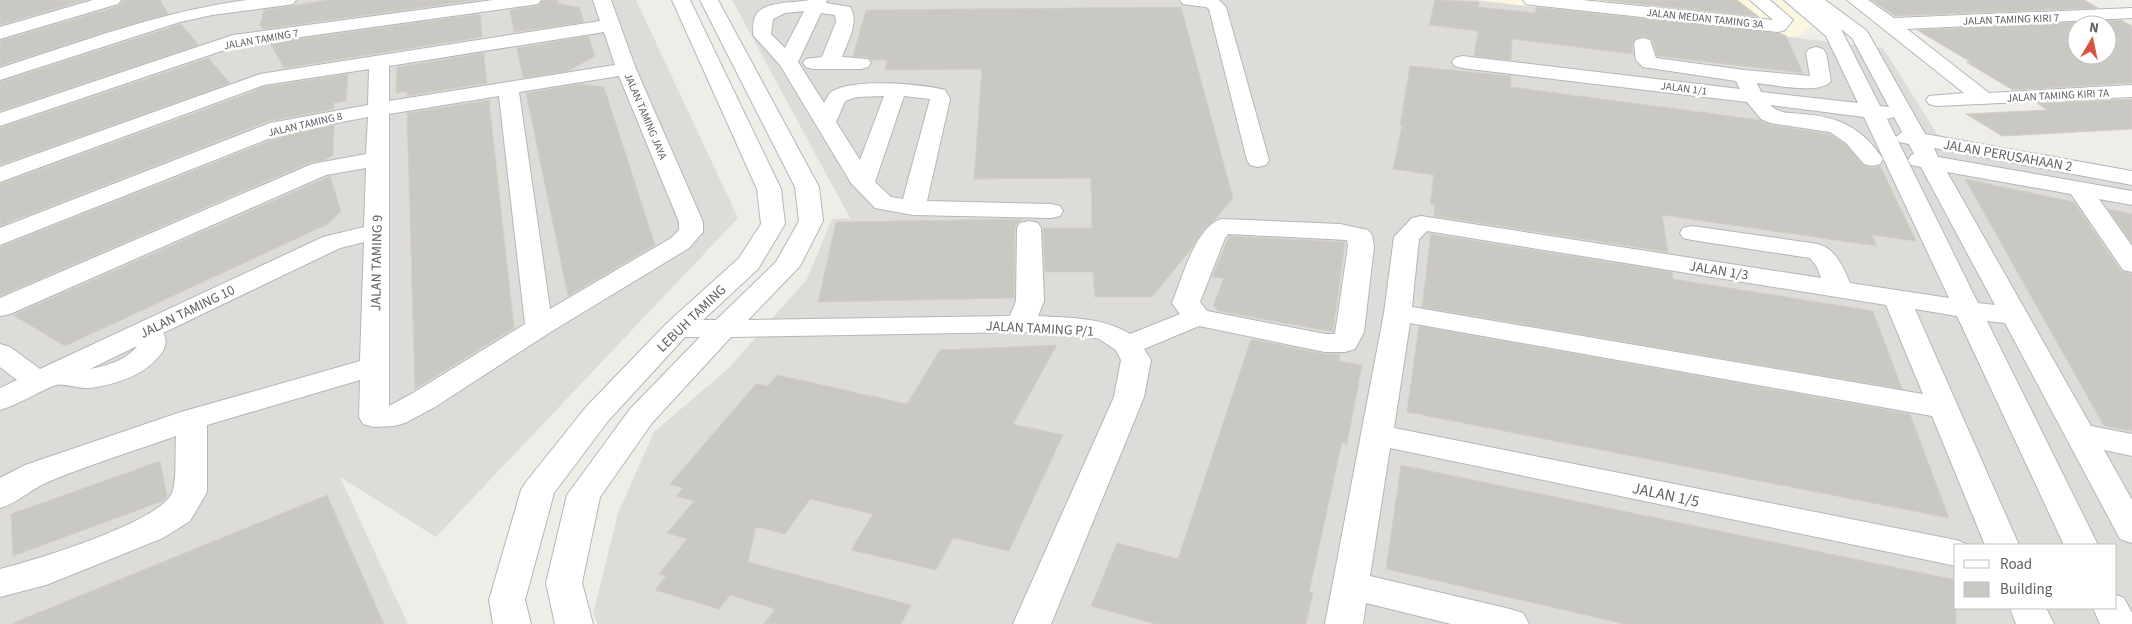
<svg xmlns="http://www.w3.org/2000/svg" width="2132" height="624" viewBox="0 0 2132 624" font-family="'Source Sans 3',sans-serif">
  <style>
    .commercial { fill: #fbf6e0 }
    .industrial { fill: #dedcd9; fill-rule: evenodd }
    .building { fill: #cac8c3; stroke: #d3cfc5; fill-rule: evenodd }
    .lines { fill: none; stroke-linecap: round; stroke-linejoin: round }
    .minor-casing { stroke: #b4b6ba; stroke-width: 2 }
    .minor { fill: #fff; fill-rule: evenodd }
    .labels { text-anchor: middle; stroke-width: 5; stroke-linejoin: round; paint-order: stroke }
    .far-street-label { font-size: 11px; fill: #5e6165; stroke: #fff }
    .street-label { font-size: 14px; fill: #5e6165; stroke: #fff }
    .near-street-label { font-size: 16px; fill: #5e6165; stroke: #fff }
  </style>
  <rect width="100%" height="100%" fill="#efede7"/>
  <path class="commercial" d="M1475 0H1781L1813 25 1796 37Z"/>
  <g class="industrial">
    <path d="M0 0H636L738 218 436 537 340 477 408 624H0Z"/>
    <path d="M732 0H1475L1883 48 1937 134 1960 142 2132 174V624H598L593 614 618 513 654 432 729 368 807 279 832 219 850 218ZM1956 545H2116V608H1956Z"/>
  </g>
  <g class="building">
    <path d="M0 0H86L0 25Z"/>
    <path d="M123 0H160L168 14 121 27 0 66V41L119 6Z"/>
    <path d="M328 0H478L263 29 260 24 264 10Z"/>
    <path d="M543 0H558V4L579 7 584 22 514 32 510 10 538 6Z"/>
    <path d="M1435 0 1479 2 1478 7 1535 13 1536 7 1780 33 1786 36 1803 73 1657 56 1652 39 1644 36 1634 39 1632 44 1633 54 1512 39 1511 60 1474 56 1478 31 1429 25Z"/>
    <path d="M1600 0H1737L1759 17Z"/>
    <path d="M1871 0H2084L2098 8 1895 16Z"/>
    <path d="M1181 7 1233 198 1215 220 1203 230 1192 248 1152 297H1095L1093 272H1045L1043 228H1092L1091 178 974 179 982 69 885 70 887 60H871L868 57 853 56 866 10Z"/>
    <path d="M480 14 482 37 284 68 270 43Z"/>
    <path d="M2121 20 2132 26V83L2013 90 1966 62H1971L1917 30ZM2077 25H2107V55H2077Z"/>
    <path d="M181 24 199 45 0 111V82Z"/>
    <path d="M588 36 595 56 568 71 523 78 517 48Z"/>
    <path d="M484 53 487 83 407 96V91L396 93 397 67Z"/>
    <path d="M208 58 230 83 0 165V128Z"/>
    <path d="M1410 66 1511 76V87L1760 120 1770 125 1829 134 1845 144 1863 165 1872 168 1880 166 1916 241 1872 235 1877 246 1662 215 1668 252 1434 216 1435 205 1430 204 1434 175 1393 169 1402 126 1400 125Z"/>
    <path d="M348 74 346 101 334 103V109L269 121 0 226V184L241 96 242 97 243 95 264 87Z"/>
    <path d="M580 84 604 87 655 245 568 296 526 93Z"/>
    <path d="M2132 99V129L2002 136 1966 114 2047 110 2037 103Z"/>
    <path d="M489 100 514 328 415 389 407 113Z"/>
    <path d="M334 125 333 155 325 160 311 162 0 296V247L284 135Z"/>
    <path d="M330 176 341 211 328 224 65 346 13 315Z"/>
    <path d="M1965 179 2074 202 2121 271 2132 274V431L2104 426Z"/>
    <path d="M2108 209 2132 214V243Z"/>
    <path d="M1023 219 1018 222 1015 228 1014 298 818 302 836 222Z"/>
    <path d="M1431 234 1672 272 1673 279 1873 311 1902 389 1422 307Z"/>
    <path d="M1229 236 1345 242 1333 332 1219 311 1213 306 1224 278 1212 277Z"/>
    <path d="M1419 326 1910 414 1949 518 1407 412Z"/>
    <path d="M1251 339 1325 354H1340L1339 361 1362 365 1347 444 1342 442 1309 592 1313 593 1306 624H1156L1091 606 1117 543 1178 559Z"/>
    <path d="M1057 345 1013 424 1063 435 1009 551 953 538 936 570 851 550 873 514 810 499 785 534 756 527 748 562 911 605 901 624H764L775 609 730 595 719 609 655 590 666 576 659 574 687 539 667 533 694 501 676 496 683 488 670 484 756 384 768 386 777 375 907 404 940 350Z"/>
    <path d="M160 461 167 496 163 501 13 556 11 514Z"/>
    <path d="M1401 465 1956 580V624H1625L1386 569Z"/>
    <path d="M327 495 384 624H13V623Z"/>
  </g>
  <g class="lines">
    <g class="minor-casing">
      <g id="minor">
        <path d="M93 0H121L118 4 0 39V27Z"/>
        <path d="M247 0H296L293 4 287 5 212 15 180 22 0 80V68C81 42 162 11 247 0Z"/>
        <path d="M493 0H541L538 4 532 5 236 46 0 126V113L233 35Z"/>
        <path d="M593 0H611L636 69 703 222V232L689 248 549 333 435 407 405 423 394 426 374 427 363 424 359 417 360 380 207 425V492L190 521 163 538 46 585 0 597V569C33 561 160 522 172 493 177 483 175 448 176 436 134 451 91 464 50 481 32 488 18 503 0 508V478L25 465 181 412 360 361 364 242 340 248 163 333C167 339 166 345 163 351 147 375 117 384 90 388 80 389 62 383 56 385 37 392 20 404 0 410V388L17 380 0 367V344L10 347 40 369 323 237 364 227 366 168 326 175 10 314 0 316V298L312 164 366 154 368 117 283 133 0 245V228L270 123 368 105 369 69 264 85 0 182V167L260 74 600 21ZM604 32 615 65 389 101V66ZM619 76 679 222V230L671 238 550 309 519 92ZM499 96 525 324 413 393 389 406V114ZM137 346C127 360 106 366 90 369Z"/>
        <path d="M672 0H690L781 189 785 224 758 269 703 320H716L776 262 799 221 795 187 700 0H718L819 187 823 221 800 266 748 320 1010 316 1016 301 1017 228 1020 223 1029 221 1038 223 1041 228 1044 301 1038 316C1069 318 1103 317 1130 334L1180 314 1172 303C1182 279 1196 225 1222 219L1340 224 1368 230 1372 235 1374 246 1364 332 1355 349 1345 352H1325L1199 326 1144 349 1151 360 1144 397 1051 624H1013L1114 397 1121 360 1116 350 1099 339 1082 335 1021 332 731 337 652 423 600 497 582 583 593 624H555L546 583 567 495 630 409 700 337H685L608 421 554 493 525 600 531 624H493L489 600 521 490 526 482 586 407 667 323 739 258 761 224 757 189ZM1228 234 1347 240 1348 246 1335 334H1325L1207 311 1200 302 1225 238Z"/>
        <path d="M809 0H827L826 3 850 7C860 21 847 43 842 57L868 59 871 63 868 67 861 69H813L806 67 803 63 806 59 822 57 836 22 835 15 821 13 798 62 824 103C826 100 828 95 830 93 849 77 922 84 945 90L950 99 927 201 1051 204 1060 206 1063 211 1060 216 1051 218 913 215 875 208 851 183 780 65 753 35C753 29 753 20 756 15 763 1 797 3 809 0ZM804 11 785 48 771 34 773 19 785 13ZM884 96 860 160 836 122 845 101 857 97ZM904 96 930 99 903 199 891 197 875 182Z"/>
        <path d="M1180 0H1219L1226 7 1269 160 1266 165 1258 167 1250 165 1247 160 1209 9 1206 7 1183 4Z"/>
        <path d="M1523 0H1582L1773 20 1750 0H1770L1793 20 1785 30 1778 32 1532 5 1526 4Z"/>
        <path d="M1784 0H1825L1867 31 1925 134 2132 171V185L1934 148 1938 157 2132 191V205L2099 199 2132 246V272L2123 270 2071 194 1947 172 2091 426 2132 434V456L2104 450 2132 500V543L2120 539 2005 323 1987 321 2098 545H2064L1957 316 1915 309 2019 545H1985L1932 416 1410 323 1394 428 1956 540 1969 545H1956V566L1390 448 1370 576 1510 609 1523 613 1529 624H1451L1366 603 1363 624H1325L1384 313 1394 237 1412 218 1421 216 1821 278 1817 267 1810 258 1692 240 1683 238 1680 233 1683 228 1692 226 1818 244C1836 249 1843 267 1850 283L1949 298 1864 117 1770 105C1780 114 1790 113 1803 114 1840 117 1862 128 1883 159L1880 164 1872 166 1864 164 1846 143 1830 132 1770 123 1761 119 1747 102 1462 68 1455 66 1452 62 1455 58 1462 56 1740 89 1736 81 1643 67 1636 60 1634 44 1636 40 1643 38 1650 40 1656 58 1744 70 1810 76 1806 53 1809 49 1816 47 1823 49 1826 53 1831 81C1821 95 1774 85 1757 83L1761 92 1858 103 1826 36ZM1841 29 1852 38 1889 107 1880 106ZM1894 117 1902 132 1896 137 1899 142 1909 144 1914 154 1911 155 1908 160 1911 165 1921 167 1995 305 1978 303 1887 119ZM1427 231 1886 305 1923 394 1412 307 1419 239Z"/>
        <path d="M1847 0H1868L1894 18 2132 8V18L1907 29 1989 93 2132 85V97L1936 106 1929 104 1926 100 1929 96 1964 93Z"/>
        <path d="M2116 595 2124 598 2132 613V624H2100L2093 608H2116Z"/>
        <path d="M2010 608H2046L2054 624H2016Z"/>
      </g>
    </g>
    <use href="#minor" class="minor"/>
  </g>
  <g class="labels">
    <g class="far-street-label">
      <text transform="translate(1705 18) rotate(6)" y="4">JALAN MEDAN TAMING 3A</text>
      <text transform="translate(2011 19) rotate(-2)" y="4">JALAN TAMING KIRI 7</text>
      <text transform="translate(261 39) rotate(-10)" y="4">JALAN TAMING 7</text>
      <text transform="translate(1684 88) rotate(7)" y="4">JALAN 1/1</text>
      <text transform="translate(2058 95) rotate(-3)" y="4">JALAN TAMING KIRI 7A</text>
      <text transform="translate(646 116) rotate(67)" y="4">JALAN TAMING JAYA</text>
      <text transform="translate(305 124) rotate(-13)" y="4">JALAN TAMING 8</text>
    </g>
    <g class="street-label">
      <text transform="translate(2008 155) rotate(10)" y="5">JALAN PERUSAHAAN 2</text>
      <text transform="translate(376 263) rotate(-89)" y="5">JALAN TAMING 9</text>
      <text transform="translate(1719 270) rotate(9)" y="5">JALAN 1/3</text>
      <text transform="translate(187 311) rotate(-26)" y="5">JALAN TAMING 10</text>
      <text transform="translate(691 318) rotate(-44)" y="5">LEBUH TAMING</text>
      <text transform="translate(1040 328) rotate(3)" y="5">JALAN TAMING P/1</text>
    </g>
    <g class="near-street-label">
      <text transform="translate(1666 494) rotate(12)" y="6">JALAN 1/5</text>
    </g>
  </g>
  <rect x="1954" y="544" width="162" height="65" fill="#ffffff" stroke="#bfc0c1"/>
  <rect x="1964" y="560" width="25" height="8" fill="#ffffff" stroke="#bfc0c1"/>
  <text x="2000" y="569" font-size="15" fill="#5e6165">Road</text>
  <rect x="1964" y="582" width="25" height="15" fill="#cac8c3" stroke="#bfc0c1"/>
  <text x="2000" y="594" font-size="15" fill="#5e6165">Building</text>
  <g transform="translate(2092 40) rotate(9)"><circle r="24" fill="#ffffff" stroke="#bfc0c1"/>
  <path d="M0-4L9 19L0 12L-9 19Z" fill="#d95342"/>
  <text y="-8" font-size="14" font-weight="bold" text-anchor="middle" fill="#5e6165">N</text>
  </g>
</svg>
